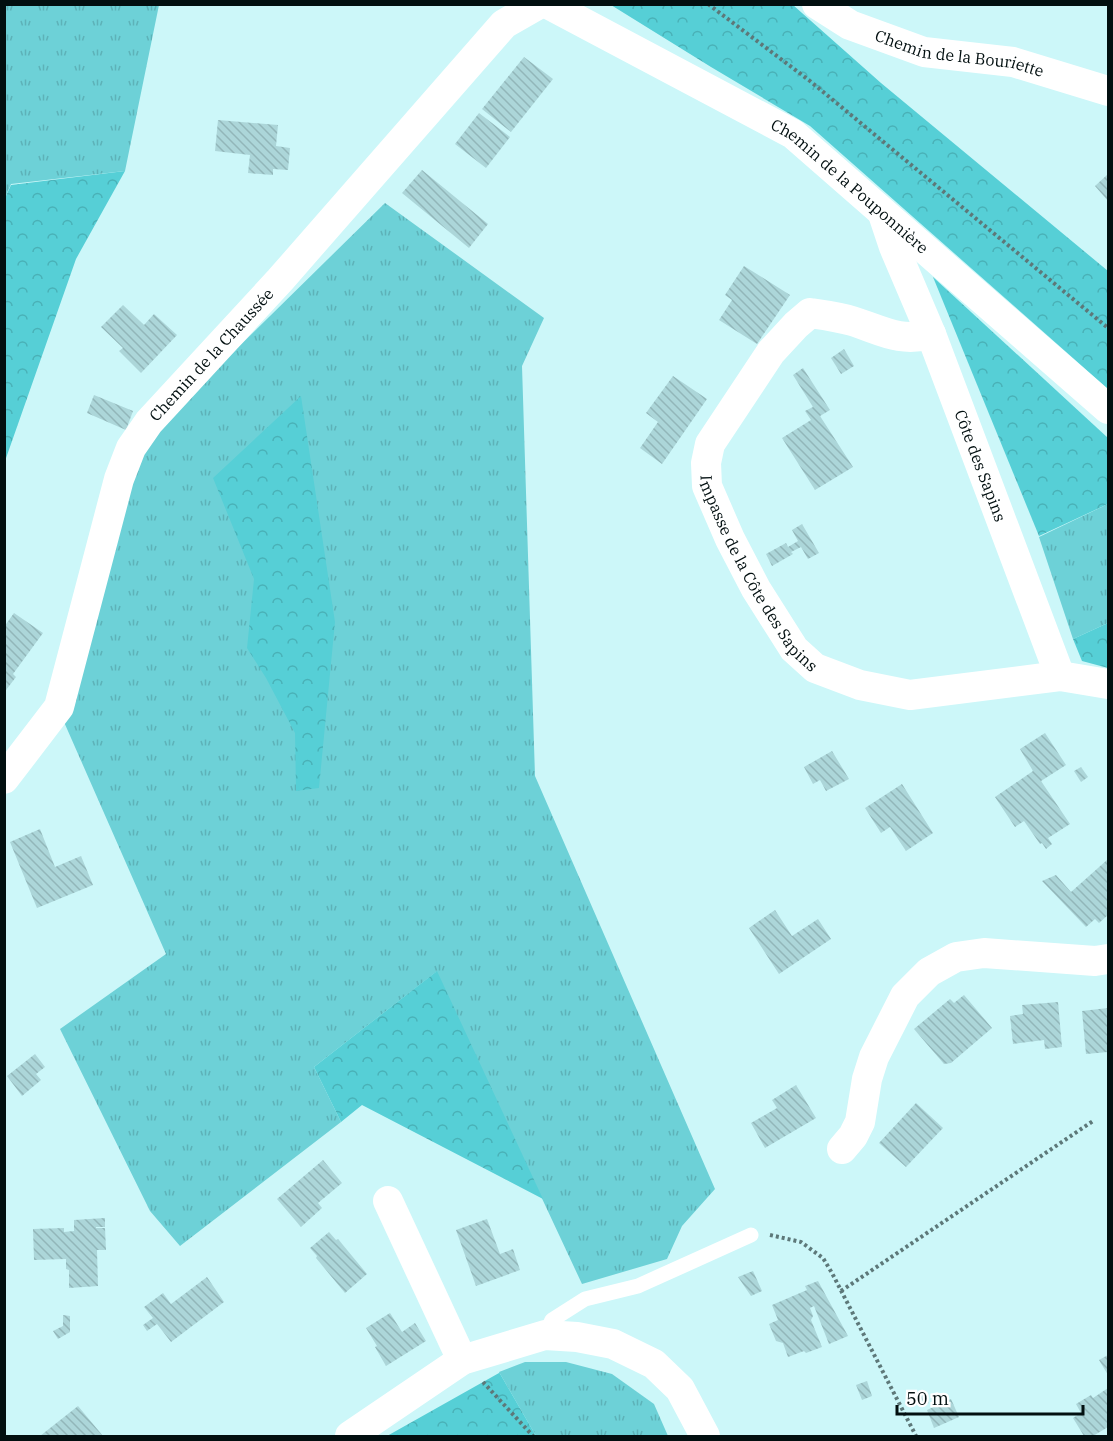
<svg xmlns="http://www.w3.org/2000/svg" width="1113" height="1441" viewBox="0 0 1113 1441" font-family="'IBM Plex Serif',serif">
  <style>
    .grass { fill: url(#grass-tufts) }
    .forest { fill: url(#forest-crowns) }
    .building { fill: url(#building-back-hatch) }
    .lines { fill: none; stroke-linecap: round; stroke-linejoin: round }
    .path { stroke: #5d7879; stroke-width: 4; stroke-dasharray: 3 3; stroke-linecap: butt }
    .service { stroke: #fff; stroke-width: 15 }
    .minor { stroke: #fff; stroke-width: 30 }
    .labels { text-anchor: middle; stroke-width: 5; stroke-linejoin: round; paint-order: stroke }
    .street-label { font-size: 16px; fill: #020f10; stroke: #fff }
  </style>
  <defs>
    <pattern id="grass-tufts" width="24" height="20" patternUnits="userSpaceOnUse" patternTransform="scale(1.5)"><rect width="24" height="20" fill="#6dd1d7"/><path d="M3 7l-1-3M5 7V3M7 7l1-3M15 17l-1-3M17 17v-4M19 17l1-3" fill="none" stroke="#5db2b8"/></pattern>
    <pattern id="forest-crowns" width="20" height="18" patternUnits="userSpaceOnUse" patternTransform="scale(1.5)"><rect width="20" height="18" fill="#56cfd6"/><path d="M2 6a3 3 0 1 1 6 0M12 15a3 3 0 1 1 6 0" fill="none" stroke="#49b1b7"/></pattern>
    <pattern id="building-back-hatch" width="6" height="6" patternUnits="userSpaceOnUse" patternTransform="scale(1.5)"><rect width="6" height="6" fill="#acd6d9"/><path d="M-1 5l2 2M0 0l6 6M5-1l2 2" fill="none" stroke="#92b6b9"/></pattern>
  </defs>
  <rect width="100%" height="100%" fill="#ccf7f9"/>
  <g class="grass">
    <path d="M5 5H159L125 171 11 184 5 198Z"/>
    <path d="M385 203 544 318 522 366 535 776 715 1189 682 1226 667 1259 582 1284 436 972 314 1067 341 1122 180 1246 150 1211 60 1029 166 954 64 722 134 466 154 430Z"/>
    <path d="M1108 504V623L1073 639 1039 537Z"/>
    <path d="M525 1362H566L612 1374 654 1404 668 1436H536L499 1372Z"/>
  </g>
  <g class="forest">
    <path d="M611 5H793L881 83 1108 271V389L810 126 711 67Z"/>
    <path d="M125 171 76 259 5 461V198L11 185Z"/>
    <path d="M933 277 1108 438V504L1039 536Z"/>
    <path d="M301 396 335 622 319 788 296 791 295 733 266 678 247 648 254 579 213 478Z"/>
    <path d="M1108 623V668L1082 661 1073 639Z"/>
    <path d="M437 971 543 1199 362 1105 341 1122 314 1067Z"/>
    <path d="M499 1372 536 1436H387L499 1373Z"/>
  </g>
  <g class="building">
    <path d="M524 57 553 79 511 132 482 109Z"/>
    <path d="M479 113 510 137 486 168 455 144Z"/>
    <path d="M218 120 278 125 276 146 290 148 288 170 273 169V175L248 173 250 155 215 151Z"/>
    <path d="M422 170 488 224 469 248 402 193Z"/>
    <path d="M1108 174V201L1095 186Z"/>
    <path d="M744 266 790 295 757 344 719 320 732 300 725 295Z"/>
    <path d="M123 305 144 325 154 314 177 335 141 373 119 351 123 348 101 327Z"/>
    <path d="M844 349 854 366 841 374 831 358Z"/>
    <path d="M803 368 830 410 820 416 853 467 815 490 782 438 811 420 805 411 813 407 793 375Z"/>
    <path d="M673 376 707 399 662 464 640 448 658 422 646 413Z"/>
    <path d="M94 395 133 411 126 430 87 413Z"/>
    <path d="M802 524 819 553 808 559 801 547 791 552 793 554 772 566 766 554 786 543 788 547 798 541 792 530Z"/>
    <path d="M14 613 43 633 13 674 16 677 6 690 4 689V627Z"/>
    <path d="M1045 733 1066 765 1041 781 1070 824 1048 838 1052 844 1046 849 1042 843 1040 844 1024 821 1015 827 995 797 1033 771 1020 749Z"/>
    <path d="M832 751 849 779 826 791 820 780 813 784 804 767Z"/>
    <path d="M1081 767 1088 777 1081 782 1074 771Z"/>
    <path d="M902 784 933 833 906 851 890 827 881 833 865 808Z"/>
    <path d="M40 829 55 867 81 856 93 885 37 908 10 842Z"/>
    <path d="M1107 860 1108 863V915L1099 923 1095 919 1086 927 1042 881 1056 875 1071 892Z"/>
    <path d="M775 910 792 936 818 919 831 939 779 974 749 928Z"/>
    <path d="M964 995 992 1028 951 1063 944 1064 914 1029 950 999 954 1003Z"/>
    <path d="M1058 1002 1062 1047 1045 1049 1044 1040 1013 1044 1010 1016 1023 1014 1022 1005Z"/>
    <path d="M1108 1008V1052L1086 1054 1082 1011Z"/>
    <path d="M35 1054 45 1067 36 1074 41 1080 22 1096 7 1076Z"/>
    <path d="M796 1085 816 1118 765 1148 751 1123 777 1108 772 1100Z"/>
    <path d="M916 1103 943 1128 906 1167 879 1143Z"/>
    <path d="M323 1160 342 1183 318 1203 322 1208 301 1227 277 1199Z"/>
    <path d="M105 1218V1227H96V1228H105L106 1250H97L98 1286 69 1288V1270L66 1269V1259L34 1260 33 1229 64 1228V1232L74 1231V1220Z"/>
    <path d="M487 1219 500 1254 513 1249 520 1270 476 1286 456 1230Z"/>
    <path d="M329 1232 336 1240 338 1239 367 1274 345 1293 316 1258 317 1256 310 1248Z"/>
    <path d="M753 1271 762 1291 751 1296 738 1277Z"/>
    <path d="M207 1277 224 1302 171 1342 157 1324 147 1331 143 1325 153 1318 144 1307 163 1293 171 1304Z"/>
    <path d="M818 1281 848 1336 829 1344 814 1306 810 1308 813 1316 811 1320 822 1347 806 1353 804 1351 788 1357 783 1343 776 1341 769 1324 778 1320 772 1305 807 1290 805 1286Z"/>
    <path d="M390 1313 402 1332 415 1323 426 1341 386 1366 375 1347 377 1346 366 1328Z"/>
    <path d="M63 1315 70 1316V1332L58 1339 53 1331 63 1326Z"/>
    <path d="M1108 1355V1375L1099 1360Z"/>
    <path d="M867 1381 872 1396 862 1400 856 1385Z"/>
    <path d="M1108 1388V1427L1093 1436H1084L1073 1418 1081 1413 1076 1404 1091 1395 1093 1398Z"/>
    <path d="M925 1392 929 1403 924 1405 920 1395Z"/>
    <path d="M951 1399 959 1417 934 1428 927 1410Z"/>
    <path d="M78 1406 103 1436H40Z"/>
  </g>
  <g class="lines">
    <g class="path">
      <path d="M708 4 810 81 1108 328"/>
      <path d="M770 1235 801 1242 823 1258 832 1273 916 1436"/>
      <path d="M841 1291 1093 1121"/>
      <path d="M483 1382 533 1436"/>
    </g>
    <path class="service" d="M545 1335 552 1320 585 1299 638 1286 751 1235"/>
    <g class="minor">
      <path id="s1" d="M548 4 793 134 1108 409"/>
      <path id="s2" d="M817 4 850 25 924 52 1013 62 1108 91"/>
      <path id="s3" d="M883 214 894 247 931 334 1060 676 1108 684"/>
      <path id="s4" d="M931 334C900 343 881 330 852 321 839 317 824 315 810 313L796 325 771 352 710 444 706 463 707 486 730 539 756 589 794 649 815 668 860 685 910 695 1060 676"/>
      <path id="s5" d="M4 779 59 707 119 479 131 448 149 422 280 280 504 24 539 4"/>
      <path d="M842 1149 853 1136 860 1122 867 1079 874 1057 905 996 929 972 956 957 984 953 1095 961 1108 959"/>
      <path d="M388 1201 462 1360"/>
      <path d="M350 1436 462 1360 545 1335 577 1337 613 1344 654 1364 680 1389 705 1436"/>
    </g>
  </g>
  <g class="labels">
    <g class="street-label">
      <text dy="6" stroke="none"><textPath href="#s2" startOffset="153">Chemin de la Bouriette</textPath></text>
      <text dy="6" stroke="none"><textPath href="#s1" startOffset="354">Chemin de la Pouponnière</textPath></text>
      <text dy="6" stroke="none"><textPath href="#s5" startOffset="483">Chemin de la Chaussée</textPath></text>
      <text dy="6" stroke="none"><textPath href="#s3" startOffset="270">Côte des Sapins</textPath></text>
      <text dy="6" stroke="none"><textPath href="#s4" startOffset="434">Impasse de la Côte des Sapins</textPath></text>
    </g>
  </g>
  <rect width="1113" height="1441" fill="none" stroke="#020f10" stroke-width="12"/>
  <path d="M897 1405v9h186v-9" fill="none" stroke="#020f10" stroke-width="3"/>
  <text x="906" y="1405" font-size="18" fill="#020f10" stroke="#ffffff" stroke-width="4.5" paint-order="stroke">50 m</text>
</svg>
